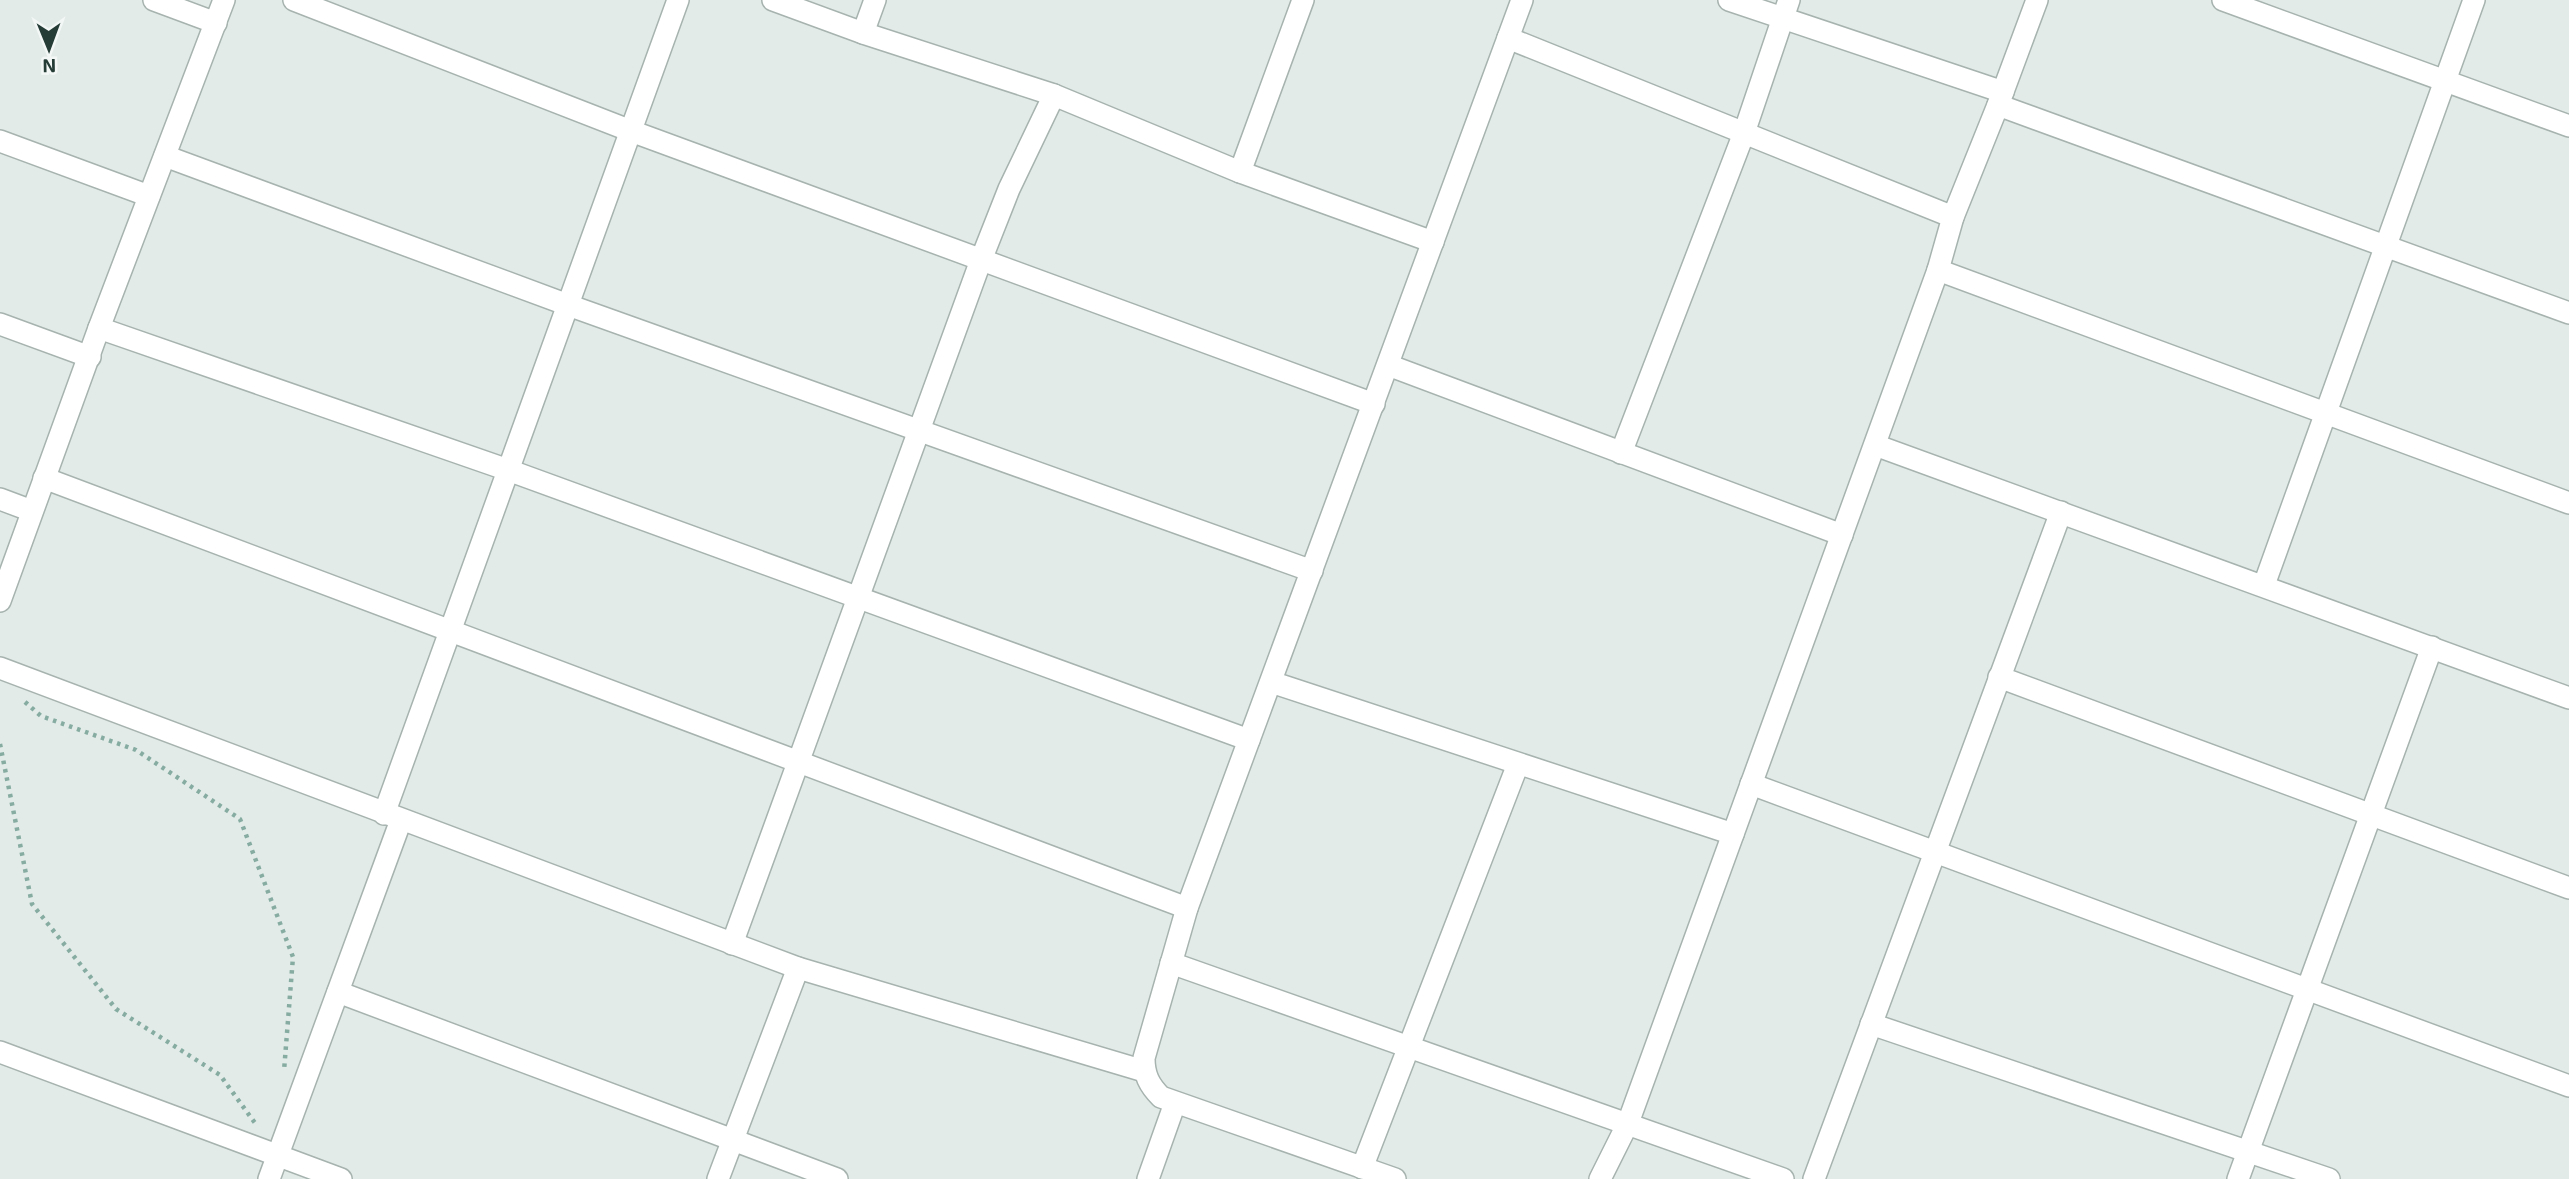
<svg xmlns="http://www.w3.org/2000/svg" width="2569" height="1179" viewBox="0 0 2569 1179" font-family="'Exo 2',sans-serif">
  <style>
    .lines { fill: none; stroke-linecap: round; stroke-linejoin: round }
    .minor-casing { stroke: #a6b3af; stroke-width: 24 }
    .path { stroke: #86aca2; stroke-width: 4.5; stroke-dasharray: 3.5 5; stroke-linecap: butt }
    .minor { stroke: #fff; stroke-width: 21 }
  </style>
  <rect width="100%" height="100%" fill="#e3ebe8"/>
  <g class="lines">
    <g class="minor-casing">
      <g id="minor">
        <path d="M154 0 216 23"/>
        <path d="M294 0 631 131 1374 404"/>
        <path d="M773 0 863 33 1054 95 1240 172 1433 242"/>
        <path d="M1729 0 2003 92"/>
        <path d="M2223 0 2569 126"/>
        <path d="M863 33 875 0"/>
        <path d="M1508 38 1953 217"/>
        <path d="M1998 105 2569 313"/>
        <path d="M0 141 149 196"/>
        <path d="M165 156 568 305 1312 571"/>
        <path d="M1240 172 1303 0"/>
        <path d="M1938 270 2569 503"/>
        <path d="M0 324 90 357"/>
        <path d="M99 328 508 470 1249 740"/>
        <path d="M1388 365 1842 535"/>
        <path d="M1875 445 2569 698"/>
        <path d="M1621 453 1744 133 1789 0"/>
        <path d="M44 478 1187 908"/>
        <path d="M0 499 32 511"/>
        <path d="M2264 585 2474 0"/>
        <path d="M0 601 99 328 224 0"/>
        <path d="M0 668 798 968 1144 1071"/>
        <path d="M1999 677 2569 888"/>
        <path d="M1271 682 1733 834"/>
        <path d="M1751 784 2569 1086"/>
        <path d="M384 814 678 0"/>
        <path d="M732 944 981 260 1009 189 1054 95"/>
        <path d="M1171 963 1783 1179"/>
        <path d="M338 992 837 1179"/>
        <path d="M1871 1024 2329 1179"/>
        <path d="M0 1052 341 1179"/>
        <path d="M1362 1168 1518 764"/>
        <path d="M269 1179 401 820"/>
        <path d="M718 1179 798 968"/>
        <path d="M1148 1179 1175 1103"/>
        <path d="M1395 1179 1161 1097C1149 1085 1144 1075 1144 1058L1187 908 1522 0"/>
        <path d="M1600 1179 1628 1123 1938 270 1953 217 1998 105 2037 0"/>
        <path d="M1814 1179 2061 512"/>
        <path d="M2238 1179 2432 647"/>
      </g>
    </g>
    <g class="path">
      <path d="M25 702 41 716 136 750 240 819 293 957 284 1071"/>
      <path d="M0 744 32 904 116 1009 220 1075 255 1123"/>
    </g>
    <use href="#minor" class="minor"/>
  </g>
  <g transform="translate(49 49) rotate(179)" stroke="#f3f8f6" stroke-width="5" paint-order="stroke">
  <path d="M0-5L12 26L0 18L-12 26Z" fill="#243b36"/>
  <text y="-10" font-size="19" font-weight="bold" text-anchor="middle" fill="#243b36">N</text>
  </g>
</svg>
